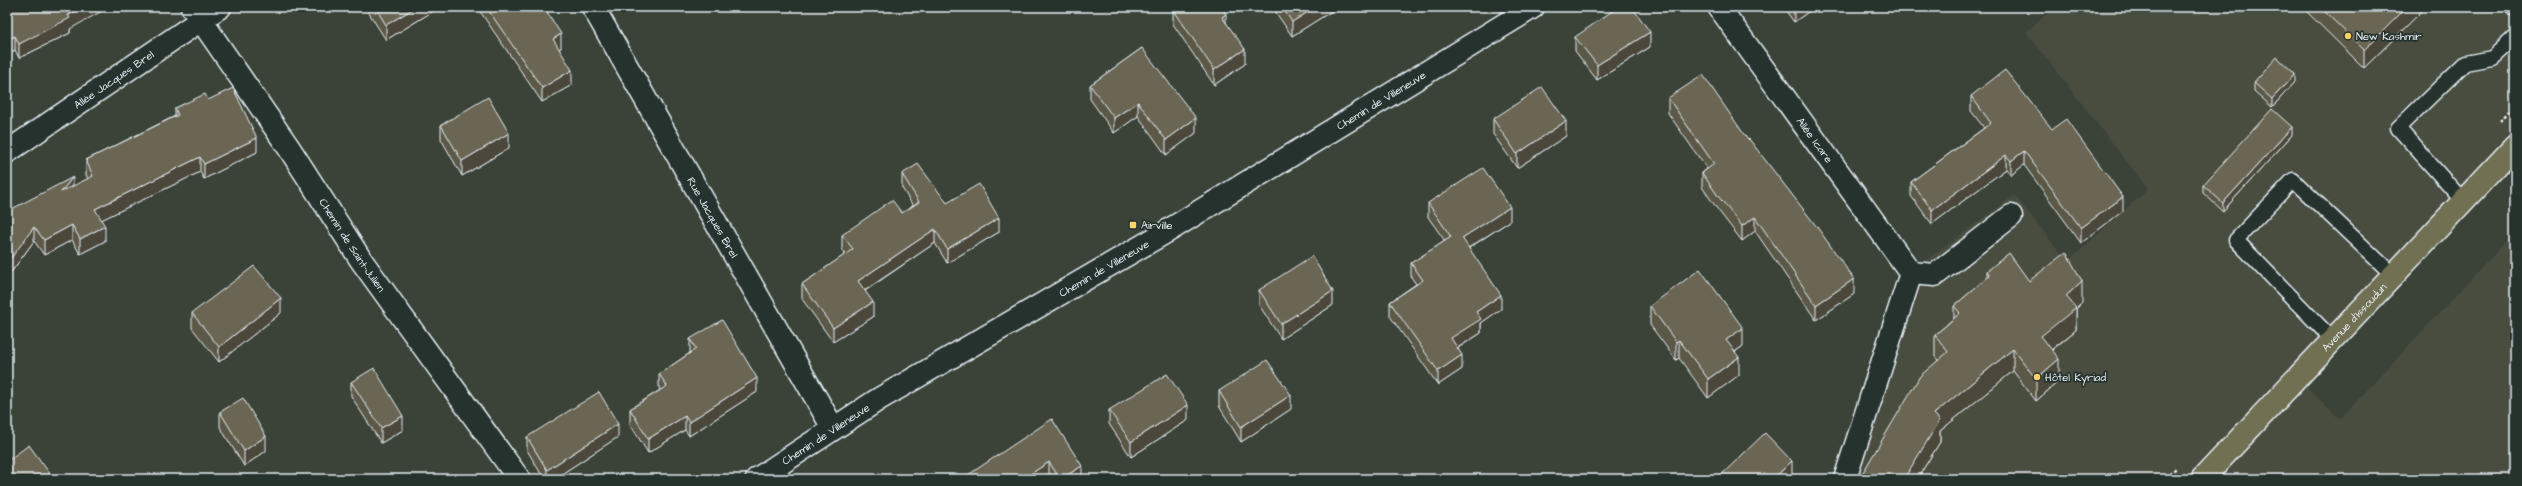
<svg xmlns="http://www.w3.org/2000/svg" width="2522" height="486" viewBox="0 0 2522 486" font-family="'Architects Daughter',sans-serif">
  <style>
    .built { fill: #494d40 }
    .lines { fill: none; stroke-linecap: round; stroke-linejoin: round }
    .lane-casing { stroke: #e8f1f8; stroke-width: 17 }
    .street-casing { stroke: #e8f1f8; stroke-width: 25 }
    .primary-casing { stroke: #e8f1f8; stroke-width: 25 }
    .path { stroke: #e8f1f8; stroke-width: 2.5; stroke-dasharray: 3 3; stroke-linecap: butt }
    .lane { stroke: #26332d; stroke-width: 14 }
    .street { stroke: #26332d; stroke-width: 22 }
    .primary { stroke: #716f52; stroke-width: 22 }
    .wall { fill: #5c5847; stroke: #e8f1f8 }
    .shaded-wall { fill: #4b473a; stroke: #e8f1f8 }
    .building { fill: #6b6653; stroke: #e8f1f8 }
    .poi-dot { fill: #ffd166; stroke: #26332d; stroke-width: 1.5 }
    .labels { text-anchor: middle; stroke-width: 3.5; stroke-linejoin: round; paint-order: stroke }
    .poi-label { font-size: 11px; fill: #e8f1f8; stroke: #26332d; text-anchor: start }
    .street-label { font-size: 11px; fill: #e8f1f8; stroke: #26332d }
  </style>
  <rect width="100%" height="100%" fill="#3b4238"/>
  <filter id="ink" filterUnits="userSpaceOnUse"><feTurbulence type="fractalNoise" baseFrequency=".025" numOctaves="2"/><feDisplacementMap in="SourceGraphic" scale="8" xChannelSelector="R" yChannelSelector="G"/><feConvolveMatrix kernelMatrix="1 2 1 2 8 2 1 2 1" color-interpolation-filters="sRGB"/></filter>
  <g filter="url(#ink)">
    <path class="built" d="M2054 7H2515V147L2297 378 2340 419 2515 232V479H1843L1896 282 2015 195 2067 262 2148 189 2026 32Z"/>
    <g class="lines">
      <g class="lane-casing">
        <g id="lane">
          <path d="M2512 7 2515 10"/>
          <path d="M2463 201 2398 128 2465 63 2492 58 2515 37"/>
          <path d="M2333 340 2236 240 2293 180 2393 275"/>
        </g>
      </g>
      <g class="street-casing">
        <g id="street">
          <path id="s1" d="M192 7 289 148 361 260 519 479"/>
          <path id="s2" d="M593 7 833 428"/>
          <path id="s3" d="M1719 7 1911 273 1845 479"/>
          <path id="s4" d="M7 152 220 7"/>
          <path d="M1911 273 1935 275 2011 216"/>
          <path id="s5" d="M757 479 879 399 1166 232 1533 7"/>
        </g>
      </g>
      <g class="primary-casing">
        <g id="primary">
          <path id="s6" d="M2202 479 2515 146"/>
        </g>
      </g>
      <g class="path">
        <path d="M2500 121 2515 105"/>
        <path d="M2165 479 2176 468"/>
      </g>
      <use href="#lane" class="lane"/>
      <use href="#street" class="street"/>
      <use href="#primary" class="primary"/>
    </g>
    <g class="wall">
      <path d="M7 7 70 29V33L19 58 15 50 7 55Z"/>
      <path d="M365 7H440L386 40Z"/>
      <path d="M477 7H544L561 48 559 49 572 85 542 102Z"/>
      <path d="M1272 7H1335V9L1292 36Z"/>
      <path d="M1783 7H1815L1794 22Z"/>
      <path d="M2302 7H2426L2364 68Z"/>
      <path d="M1173 9 1226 22 1245 64 1214 85 1173 24Z"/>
      <path d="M1575 37 1650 47 1597 80 1575 51Z"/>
      <path d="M1142 48 1196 133 1166 155 1138 116 1114 133 1090 99V85Z"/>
      <path d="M2295 82 2272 107 2254 91V83Z"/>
      <path d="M1971 96 2052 129 2123 211 2081 243 2024 165 2011 175 2006 169 1932 224 1911 196V182L1984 128 1971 111Z"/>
      <path d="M1668 98 1854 294 1816 320 1755 231 1742 241 1718 210 1702 187V173L1707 169 1668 113Z"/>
      <path d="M208 100 257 152 204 179 200 172 101 220 105 241 80 254 72 240 44 255 34 241 12 271 8 220V211L73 187 88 179 86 175V160L175 116V108Z"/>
      <path d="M1493 119 1566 136 1517 168 1493 134Z"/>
      <path d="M441 125 509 148 462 176 441 139Z"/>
      <path d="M2292 135 2223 211 2203 193V185Z"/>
      <path d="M902 174 947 203 999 232 947 263 935 243 865 291 873 317 833 342 802 299V284L846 254 842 249V235L902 213 913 206 902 188Z"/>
      <path d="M1428 203 1510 221 1469 248 1501 309 1481 323V333L1458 348 1462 369 1438 385 1390 316V302L1416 284 1411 277V263L1445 241 1428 217Z"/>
      <path d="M1987 271 2029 281 2082 303 2076 309V330L2052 350 2059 381 2036 401 2013 371 1940 431V442L1917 479H1859L1938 360 1935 357V335L1954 318V306L1987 278Z"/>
      <path d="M1259 290 1333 305 1281 339 1259 305Z"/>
      <path d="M1650 306 1743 346 1735 352 1739 375 1708 398 1679 358 1676 360 1650 325Z"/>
      <path d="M192 313H281L219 362 192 328Z"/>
      <path d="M690 339 757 392 689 436 685 430 648 453 630 424V409L660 390 659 388V374L690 353Z"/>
      <path d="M351 382 403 430 381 443 351 396Z"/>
      <path d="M1219 391 1291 409 1241 442 1219 406Z"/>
      <path d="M1109 410 1188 420 1131 457 1109 424Z"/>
      <path d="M220 412 266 451 244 466 220 427Z"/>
      <path d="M1052 419 1082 479H1051L1049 476 1045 479Z"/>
      <path d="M527 437H618L554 479H544L527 450Z"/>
    </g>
    <g class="shaded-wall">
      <path d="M83 7H109L70 29V33L19 58V44Z"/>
      <path d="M416 7H440L386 40V25Z"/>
      <path d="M1316 7H1335V9L1292 36V22Z"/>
      <path d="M1794 7H1815L1794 22Z"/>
      <path d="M2407 7H2426L2364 68V50Z"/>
      <path d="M1226 14V28L1222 17Z"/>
      <path d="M1650 32V47L1597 80V65Z"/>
      <path d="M561 34V48L553 53V39Z"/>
      <path d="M15 36V50L7 55V40Z"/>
      <path d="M1245 49V64L1214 85V70Z"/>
      <path d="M572 70V85L542 102V88Z"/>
      <path d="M2295 74V82L2272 107V99Z"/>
      <path d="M1138 102V116L1114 133V118Z"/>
      <path d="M1196 118V133L1166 155V140Z"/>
      <path d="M1566 121V136L1517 168V154Z"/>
      <path d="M2292 127V135L2223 211V203Z"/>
      <path d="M509 133V148L462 176V161Z"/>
      <path d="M257 138V152L204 179V164Z"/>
      <path d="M2024 151V165L2011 175V161Z"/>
      <path d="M2006 155V169L1932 224V210Z"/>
      <path d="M200 157V172L95 223V209Z"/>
      <path d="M73 177V192H61Z"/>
      <path d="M2123 197V211L2081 243V228Z"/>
      <path d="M1510 207V221L1462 252V238Z"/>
      <path d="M1755 217V231L1742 241V226Z"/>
      <path d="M999 218V232L947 263V249Z"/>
      <path d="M72 225V240L44 255V240Z"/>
      <path d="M105 226V241L80 254V239Z"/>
      <path d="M34 227V241L12 271 7 274V260Z"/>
      <path d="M935 229V243L858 295V281Z"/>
      <path d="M1854 279V294L1816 320V305Z"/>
      <path d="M2082 281V303L2076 309V330L2041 358V336L2066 296Z"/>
      <path d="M1333 291V305L1281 339V324Z"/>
      <path d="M1501 295V309L1481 323V333L1451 352V338L1476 312Z"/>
      <path d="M281 298V313L219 362V347Z"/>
      <path d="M873 302V317L833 342V328Z"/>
      <path d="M1743 328V346L1726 358V340Z"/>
      <path d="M1679 340V358L1676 360V342Z"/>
      <path d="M2013 349V371L1940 431V442L1917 479H1904L1934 414Z"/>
      <path d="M1462 355V369L1438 385V371Z"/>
      <path d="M1739 357V375L1708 398V379Z"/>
      <path d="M2059 359V381L2036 401V379Z"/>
      <path d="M757 378V392L689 436V422Z"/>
      <path d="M1291 395V409L1241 442V427Z"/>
      <path d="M1188 405V420L1131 457V442Z"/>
      <path d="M403 416V430L381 443V428Z"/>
      <path d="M685 416V430L648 453V439Z"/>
      <path d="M618 424V437L554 479H547V470Z"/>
      <path d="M266 436V451L244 466V451Z"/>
      <path d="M1792 461V476L1788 479H1773Z"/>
      <path d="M1049 462V476L1045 479H1023Z"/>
      <path d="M1082 466V479H1061Z"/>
      <path d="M50 474V479H43Z"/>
    </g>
    <g class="building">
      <path d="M7 7H83L68 15 70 18 19 44 15 36 7 40Z"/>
      <path d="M375 7H416L386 25Z"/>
      <path d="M486 7H544L561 34 553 39 572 70 542 88Z"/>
      <path d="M1177 7H1221L1226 14 1222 17 1245 49 1214 70 1173 9Z"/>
      <path d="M1282 7H1316L1292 22Z"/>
      <path d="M1618 7H1632L1650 32 1597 65 1575 37Z"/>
      <path d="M2320 7H2407L2364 50Z"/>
      <path d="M1142 48 1196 118 1166 140 1138 102 1114 118 1090 85Z"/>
      <path d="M2277 57 2295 74 2272 99 2254 83Z"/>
      <path d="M2005 70 2052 129 2066 119 2123 197 2081 228 2024 151 2011 161 2006 155 1932 210 1911 182 1991 123 1971 96Z"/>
      <path d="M1703 75 1748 140 1749 139 1817 227 1854 279 1816 305 1755 217 1742 226 1718 196 1702 173 1714 164 1668 98Z"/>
      <path d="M1542 87 1566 121 1517 154 1493 119Z"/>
      <path d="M233 88 257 138 204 164 200 157 95 209 105 226 80 239 72 225 44 240 34 227 12 257 7 260V220L8 219V211L73 177 61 192 93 176 86 160 178 115 175 108 205 94 208 100Z"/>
      <path d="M488 97 509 133 462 161 441 125Z"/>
      <path d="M2272 109 2292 127 2223 203 2203 185Z"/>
      <path d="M918 164 947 203 979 184 999 218 947 249 935 229 858 281 873 302 833 328 802 284 853 249 842 235 892 200 902 213 919 202 902 174Z"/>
      <path d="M1483 168 1510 207 1462 238 1501 295 1476 312 1481 319 1451 338 1462 355 1438 371 1390 302 1423 280 1411 263 1451 237 1428 203Z"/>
      <path d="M2066 252 2082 281 2066 296 2076 308 2041 336 2059 359 2036 379 2013 349 1934 414 1940 420 1904 479H1859L1920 376 1948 352 1935 335 1960 313 1954 306 1990 275 1987 271 2009 253 2029 281Z"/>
      <path d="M1312 256 1333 291 1281 324 1259 290Z"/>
      <path d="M254 266 281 298 219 347 192 313Z"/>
      <path d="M1700 269 1743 328 1726 340 1739 357 1708 379 1679 340 1676 342 1650 306Z"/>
      <path d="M722 320 757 378 689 422 685 416 648 439 630 409 667 386 659 374 696 349 690 339Z"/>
      <path d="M1267 360 1291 395 1241 427 1219 391Z"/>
      <path d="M374 368 403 416 381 428 351 382Z"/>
      <path d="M1167 374 1188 405 1131 442 1109 410Z"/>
      <path d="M599 392 618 424 547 470 527 437Z"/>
      <path d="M243 398 266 436 244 451 220 412Z"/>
      <path d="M1052 419 1082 466 1061 479H1060L1049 462 1023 479H962Z"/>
      <path d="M1765 433 1792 461 1773 479H1717Z"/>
      <path d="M29 445 50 474 43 479H7V461Z"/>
    </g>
  </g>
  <g class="poi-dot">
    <circle cx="2348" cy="36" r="4"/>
    <rect x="1129" y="221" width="8" height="8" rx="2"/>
    <circle cx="2037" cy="377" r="4"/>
  </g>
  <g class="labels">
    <g class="poi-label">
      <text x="2356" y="40">New Kashmir</text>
      <text x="1141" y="229">Airville</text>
      <text x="2045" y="381">Hôtel Kyriad</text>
    </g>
    <g class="street-label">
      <text dy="4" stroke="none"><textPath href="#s4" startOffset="129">Allée Jacques Brel</textPath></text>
      <text dy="4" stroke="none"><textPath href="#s5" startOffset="730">Chemin de Villeneuve</textPath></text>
      <text dy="4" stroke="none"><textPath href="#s3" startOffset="164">Allée Icare</textPath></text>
      <text dy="4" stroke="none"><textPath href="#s2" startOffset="242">Rue Jacques Brel</textPath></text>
      <text dy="4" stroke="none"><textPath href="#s1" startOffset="287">Chemin de Saint-Julien</textPath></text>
      <text dy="4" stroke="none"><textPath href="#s5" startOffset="406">Chemin de Villeneuve</textPath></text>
      <text dy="4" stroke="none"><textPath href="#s6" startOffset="222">Avenue d'Issoudun</textPath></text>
      <text dy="4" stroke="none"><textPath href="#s5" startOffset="82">Chemin de Villeneuve</textPath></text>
    </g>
  </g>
  <rect width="2522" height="486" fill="none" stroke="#26332d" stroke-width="24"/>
  <rect x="12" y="12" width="2498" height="462" fill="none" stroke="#e8f1f8" stroke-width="1.5" filter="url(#ink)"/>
</svg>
